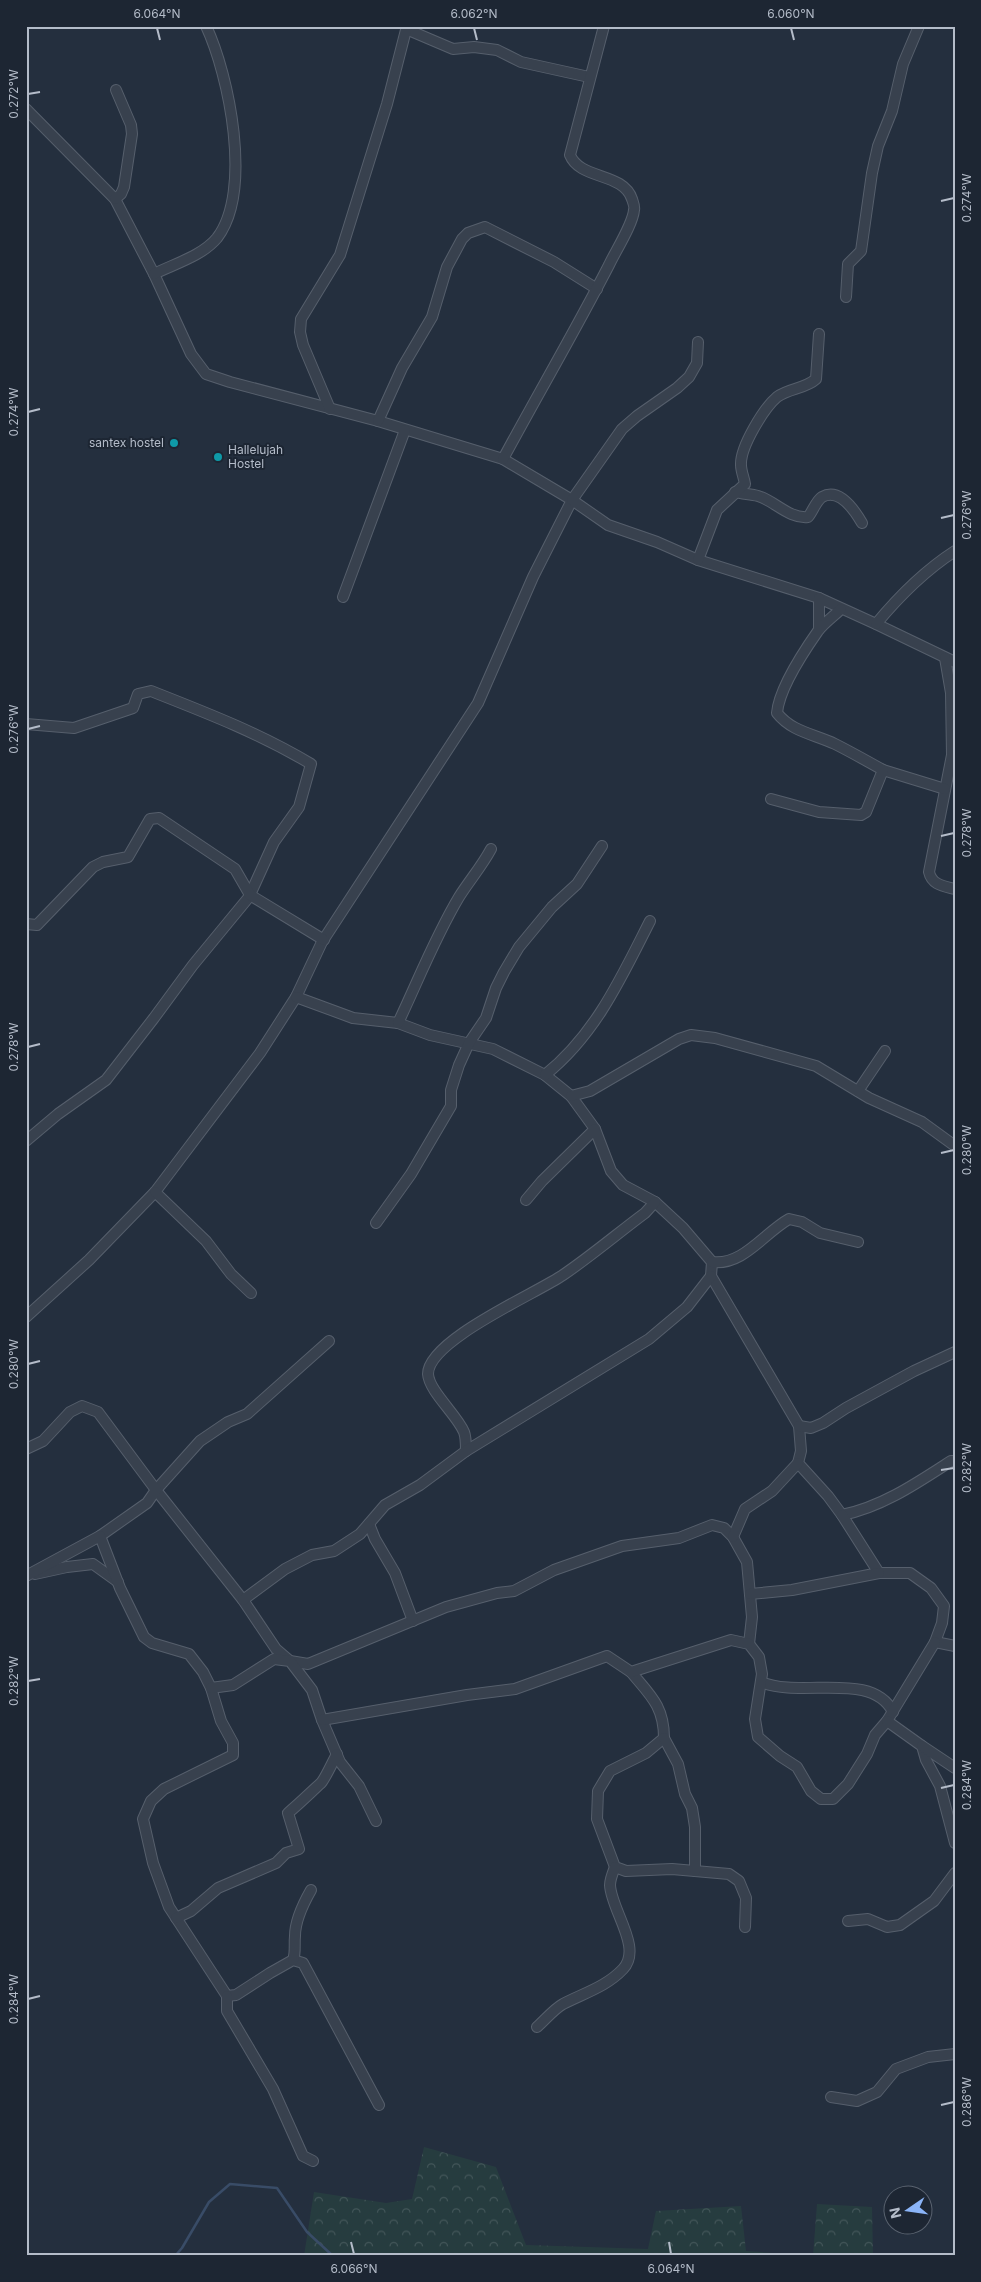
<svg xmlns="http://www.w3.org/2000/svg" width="981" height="2282" viewBox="0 0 981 2282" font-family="Inter,sans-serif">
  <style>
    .forest { fill: url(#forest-crowns) }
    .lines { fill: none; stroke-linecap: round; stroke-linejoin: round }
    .stream { stroke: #394c67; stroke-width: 2.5 }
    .street-casing { stroke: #565f6c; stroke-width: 12 }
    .street { stroke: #38414e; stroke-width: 10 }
    .ticks { fill: none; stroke: #b4bcc9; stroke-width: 2 }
    .culture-dot { fill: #0f9aa8; stroke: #1d2633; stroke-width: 2 }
    .labels { text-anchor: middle; stroke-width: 4; stroke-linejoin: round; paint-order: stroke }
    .poi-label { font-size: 12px; fill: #b4bcc9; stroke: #1d2633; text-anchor: end }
    .neatline { fill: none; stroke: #b4bcc9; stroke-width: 2 }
    .ticks-label { font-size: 12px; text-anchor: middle; fill: #b4bcc9 }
  </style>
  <defs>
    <pattern id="forest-crowns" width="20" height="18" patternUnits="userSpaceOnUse" patternTransform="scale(1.25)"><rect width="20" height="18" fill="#263c3f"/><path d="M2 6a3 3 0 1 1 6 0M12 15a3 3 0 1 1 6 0" fill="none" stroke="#435659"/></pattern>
  </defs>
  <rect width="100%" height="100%" fill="#242f3e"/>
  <path class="forest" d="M424 2147 496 2167 526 2245 648 2249 656 2211 741 2206 746 2251 813 2256 817 2204 872 2207 873 2256H304L314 2192 386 2203 412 2199Z"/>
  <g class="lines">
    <path class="stream" d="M175 2256 182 2248 209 2202 230 2184 277 2188 307 2232 333 2256"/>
    <g class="street-casing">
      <g id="street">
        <path d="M406 29 453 49 474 47 497 50 521 62 589 77"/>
        <path d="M26 109 115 199 154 274 191 354 206 374 230 382 378 421 503 459 572 500 533 577 478 703 322 942 296 997 260 1053 155 1192 89 1260 26 1317"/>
        <path d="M115 199 121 194 124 187 132 134 131 125 116 90"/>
        <path d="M154 274C174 264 202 256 217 238 253 191 229 75 206 26"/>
        <path d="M846 297 848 264 861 251 872 173 878 146 892 111 903 64 919 26"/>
        <path d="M698 342 697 363 689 377 677 388 637 416 622 429 572 500 608 525 657 542 698 560 819 598 876 624 955 662"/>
        <path d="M330 409 303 345 300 332 301 319 340 255 387 104 407 26"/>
        <path d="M378 421 402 368 432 317 447 267 462 239 468 233 485 227 554 262 597 289"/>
        <path d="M503 459C538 394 575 331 609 265 615 252 633 224 634 210 635 207 633 202 632 199 623 172 580 180 570 155L604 26"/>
        <path d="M735 492C742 494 751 494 758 496 775 501 789 519 808 517 813 511 816 501 822 497 840 487 855 511 862 523"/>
        <path d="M698 560 717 510 745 484C744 478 741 471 741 465 740 447 764 408 777 397 789 388 805 389 816 379L819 334"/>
        <path d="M343 597 405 430"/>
        <path d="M819 598V629"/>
        <path d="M876 624C900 595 924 571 955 551"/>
        <path d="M945 658 951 693 952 755 929 872C932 885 943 886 955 889"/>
        <path d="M26 724 74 728 133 708 138 694 151 691C207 713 259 733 311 764L299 807 274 842 249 897 193 965 154 1018 106 1080 58 1114 26 1141"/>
        <path d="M883 770 945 789"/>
        <path d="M771 799 819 812 861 815 866 812 883 770C867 761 851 752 835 744 814 734 792 732 777 713 779 689 804 651 818 631 824 623 834 616 841 609"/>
        <path d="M26 924 37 925 93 867 103 862 128 857 150 819 159 818 235 869 250 895 324 940"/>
        <path d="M296 997 353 1018 398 1023 430 1035 493 1049 545 1075 571 1096 595 1129 611 1171 623 1185 655 1202 683 1228 712 1262 711 1276 799 1426 801 1451 798 1463 828 1496 842 1515C882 1507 917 1483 951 1461H955"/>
        <path d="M398 1023C418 981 435 937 459 897 469 881 482 866 491 849"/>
        <path d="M545 1075C596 1034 621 978 650 921"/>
        <path d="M858 1091 885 1051"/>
        <path d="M571 1096 590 1091 679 1039 691 1035 715 1038 816 1066 869 1098 922 1122 955 1146"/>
        <path d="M155 1192 206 1241 231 1274 251 1293"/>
        <path d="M526 1200 542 1181 595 1129"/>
        <path d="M376 1223 411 1174 451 1106V1090L459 1065 469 1043 486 1018 496 988 504 972 519 947 552 907 577 884 602 846"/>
        <path d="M712 1262C743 1266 764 1233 789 1219L802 1222 820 1233 858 1242"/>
        <path d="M329 1341 247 1414 228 1422 200 1441 156 1490 243 1600 276 1649 290 1661 308 1664 446 1607 497 1593 514 1591 554 1570 622 1546 679 1538 712 1525 724 1528 733 1537 747 1562 752 1617 749 1644"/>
        <path d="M799 1426 811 1428 823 1423 846 1408 914 1371 955 1352"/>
        <path d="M26 1449 43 1441 70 1412 82 1406 98 1412 156 1490 147 1503 100 1536"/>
        <path d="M466 1451C466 1445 466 1437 464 1432 457 1415 429 1391 428 1374 428 1340 537 1293 563 1275 591 1256 618 1233 645 1213L655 1202"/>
        <path d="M842 1515 879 1573H910L931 1588 944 1606 942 1623 935 1642 955 1646"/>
        <path d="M369 1524 375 1539 395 1573 413 1621"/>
        <path d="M733 1537 745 1509 772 1491 798 1463"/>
        <path d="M35 1574 67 1567 93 1564 118 1582"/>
        <path d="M26 1576 100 1536 120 1588 144 1637 152 1643 189 1654 203 1672 211 1688 221 1721 233 1743V1755L164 1789 151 1801 143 1819 153 1863 169 1907 227 1996 236 1995 270 1973 293 1960 303 1963 379 2105"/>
        <path d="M750 1594 792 1590 879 1573"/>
        <path d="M243 1600 285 1569 312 1555 334 1551 360 1534 385 1505 420 1485 466 1451 649 1339 687 1307 711 1276"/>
        <path d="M631 1672C650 1695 664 1706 664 1738L646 1753 610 1771 598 1791 597 1819 615 1867 626 1871 672 1869 729 1874 739 1881 746 1898 745 1927"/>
        <path d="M761 1682C801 1699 872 1670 893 1712"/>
        <path d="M211 1688 233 1685 274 1659 290 1661 312 1690 322 1720 340 1762 359 1786 376 1821"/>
        <path d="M322 1720 467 1695 515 1689 607 1656 631 1672 731 1640 749 1644 759 1657 762 1674 755 1719 758 1737 780 1756 797 1767 811 1791 821 1799H833L848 1784 867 1754 875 1735 887 1721 935 1642"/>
        <path d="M887 1721 922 1746 926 1760 940 1786 955 1843"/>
        <path d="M664 1738 678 1764 685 1794 692 1808 695 1827V1871"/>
        <path d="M922 1746 955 1768"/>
        <path d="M176 1918 191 1911 218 1888 276 1863 286 1853 299 1849 288 1813C300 1803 310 1793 321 1783 325 1779 333 1761 337 1754"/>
        <path d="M848 1921 868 1919 887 1927 900 1925 934 1901 955 1873"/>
        <path d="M293 1960C296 1952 294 1945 295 1936 295 1920 303 1904 311 1890"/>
        <path d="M227 1996V2011L273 2089 303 2156 313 2161"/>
        <path d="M537 2027C545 2020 554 2009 563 2004 584 1993 606 1987 623 1969 643 1948 611 1910 610 1885 610 1880 613 1872 615 1867"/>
        <path d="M831 2097 857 2101 877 2092 896 2069 928 2057 955 2054"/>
      </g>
    </g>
    <use href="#street" class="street"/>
  </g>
  <path class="ticks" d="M157 28 160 40M474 28 477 40M791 28 794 40M28 94 40 92M941 201 954 198M28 412 40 409M941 518 954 515M28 729 40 726M941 836 954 833M28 1047 40 1044M941 1153 954 1150M28 1364 40 1361M941 1470 954 1468M28 1681 40 1679M941 1788 954 1785M28 1999 40 1996M941 2105 954 2102M351 2242 354 2254M669 2242 671 2254"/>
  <g class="culture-dot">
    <circle cx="174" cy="443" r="5"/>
    <circle cx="218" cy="457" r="5"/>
  </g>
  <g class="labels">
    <g class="poi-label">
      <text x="164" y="447">santex hostel</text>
      <text x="228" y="454" text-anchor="start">Hallelujah<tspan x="228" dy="14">Hostel</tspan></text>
    </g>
  </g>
  <rect width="981" height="2282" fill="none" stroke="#1d2633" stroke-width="55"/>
  <g transform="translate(908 2210) rotate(257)"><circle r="24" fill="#1d2633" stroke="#59626f"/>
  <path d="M0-4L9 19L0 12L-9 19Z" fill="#8ab4f8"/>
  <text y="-8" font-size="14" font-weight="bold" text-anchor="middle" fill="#b4bcc9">N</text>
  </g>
  <rect x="28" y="28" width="926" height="2226" class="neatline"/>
  <g class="ticks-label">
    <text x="157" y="18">6.064°N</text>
    <text x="474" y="18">6.062°N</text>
    <text x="791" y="18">6.060°N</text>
    <text transform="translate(14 94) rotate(-90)" y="4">0.272°W</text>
    <text transform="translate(967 198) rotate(-90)" y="4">0.274°W</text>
    <text transform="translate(14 412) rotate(-90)" y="4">0.274°W</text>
    <text transform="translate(967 515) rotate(-90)" y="4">0.276°W</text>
    <text transform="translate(14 729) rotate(-90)" y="4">0.276°W</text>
    <text transform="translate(967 833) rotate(-90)" y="4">0.278°W</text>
    <text transform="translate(14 1047) rotate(-90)" y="4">0.278°W</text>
    <text transform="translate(967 1150) rotate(-90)" y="4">0.280°W</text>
    <text transform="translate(14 1364) rotate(-90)" y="4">0.280°W</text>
    <text transform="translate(967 1468) rotate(-90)" y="4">0.282°W</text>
    <text transform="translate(14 1681) rotate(-90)" y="4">0.282°W</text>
    <text transform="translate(967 1785) rotate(-90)" y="4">0.284°W</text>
    <text transform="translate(14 1999) rotate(-90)" y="4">0.284°W</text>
    <text transform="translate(967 2102) rotate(-90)" y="4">0.286°W</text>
    <text x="354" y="2273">6.066°N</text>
    <text x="671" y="2273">6.064°N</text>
  </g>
</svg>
